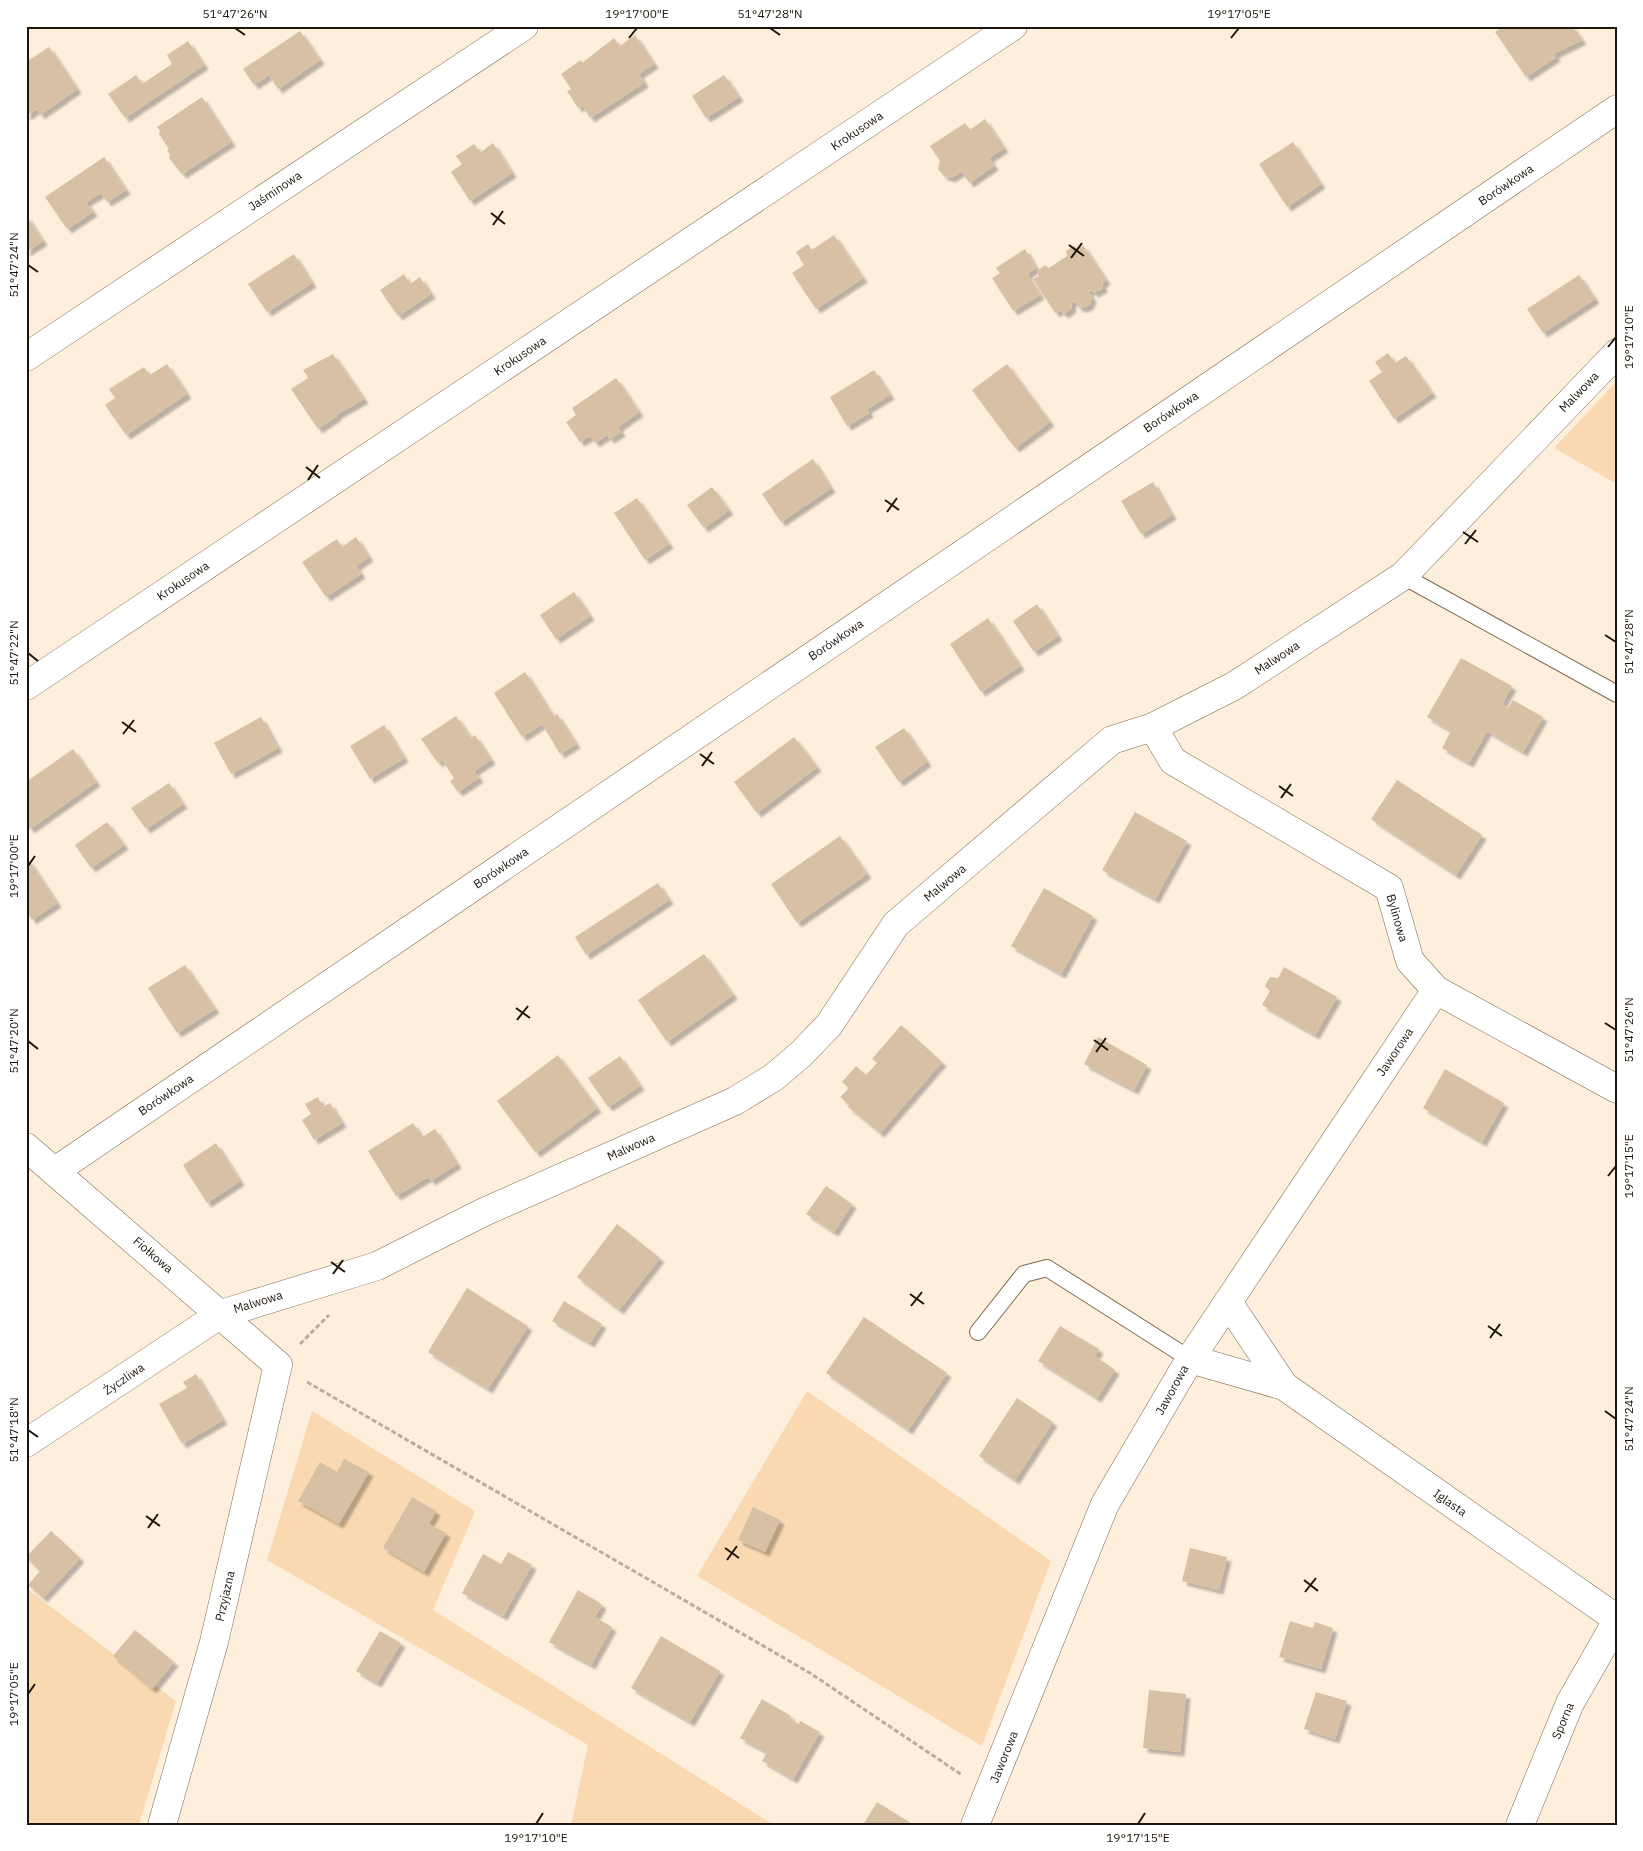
<svg xmlns="http://www.w3.org/2000/svg" width="1643" height="1851" viewBox="0 0 1643 1851" font-family="'IBM Plex Sans',sans-serif">
  <style>
    .green { fill: #fad9b2 }
    .building { fill: #d8c0a4; filter: url(#shadow) }
    .lines { fill: none; stroke-linecap: round; stroke-linejoin: round }
    .service-casing { stroke: #7e694f; stroke-width: 18 }
    .minor-casing { stroke: #7e694f; stroke-width: 29 }
    .path { stroke: #baad9e; stroke-width: 3; stroke-dasharray: 5 2.5; stroke-linecap: butt }
    .service { stroke: #fff; stroke-width: 16 }
    .minor { stroke: #fff; stroke-width: 28 }
    .ticks { fill: none; stroke: #1d150b; stroke-width: 2 }
    .labels { text-anchor: middle; stroke-width: 4.5; stroke-linejoin: round; paint-order: stroke }
    .street-label { font-size: 12px; fill: #1d150b; stroke: #fff }
    .neatline { fill: none; stroke: #1d150b; stroke-width: 2 }
    .ticks-label { font-size: 12px; text-anchor: middle; fill: #1d150b }
  </style>
  <defs>
    <filter id="shadow"><feDropShadow dx="4.5" dy="4.5" stdDeviation="1" flood-color="#0004"/></filter>
  </defs>
  <rect width="100%" height="100%" fill="#feefdd"/>
  <g class="green">
    <path d="M1617 381V484L1554 448Z"/>
    <path d="M807 1391 1051 1561 982 1746 697 1576Z"/>
    <path d="M312 1411 475 1511 433 1610 774 1825H571L588 1745 267 1560Z"/>
    <path d="M26 1588 176 1701 139 1825H26Z"/>
  </g>
  <g class="building">
    <path d="M1504 26H1572L1582 40 1554 54 1556 57 1526 77 1495 32Z"/>
    <path d="M300 31 320 60 278 89 269 75 254 85 243 69Z"/>
    <path d="M635 35 654 64 639 74 644 83 590 118 582 105 578 108 567 91 571 89 561 74 581 60 582 63 614 38 620 46Z"/>
    <path d="M188 41 204 65 125 118 108 94 136 75 142 84 172 64 167 55Z"/>
    <path d="M49 47 77 89 40 115 37 109 26 116V62Z"/>
    <path d="M724 75 739 97 706 118 692 96Z"/>
    <path d="M202 97 231 142 182 174 169 158 170 155 167 150 169 149 159 134 160 131 157 127Z"/>
    <path d="M985 119 1004 148 989 158 994 166 969 183 962 171 951 178 944 176 938 169 940 161 930 146 965 123 970 130Z"/>
    <path d="M1293 142 1321 184 1287 207 1259 164Z"/>
    <path d="M493 143 512 173 470 201 451 172 462 164 456 156 474 144 481 152Z"/>
    <path d="M104 157 126 190 107 202 101 193 86 202 93 212 67 229 45 197Z"/>
    <path d="M26 215 43 241 26 252Z"/>
    <path d="M834 235 863 278 816 309 792 273 804 265 796 252 808 244 812 250Z"/>
    <path d="M1083 245 1106 280 1102 283 1103 288 1094 293 1091 290 1088 292 1092 297 1090 304 1084 308 1078 307 1074 301 1071 303 1072 308 1064 314 1060 310 1055 313 1033 279 1039 276 1037 271 1045 265 1049 268 1067 256 1066 251 1074 246 1078 249Z"/>
    <path d="M1025 249 1036 268 1027 274 1040 295 1013 311 992 278 1000 273 996 268Z"/>
    <path d="M294 254 312 283 267 312 248 284Z"/>
    <path d="M404 274 410 284 420 277 431 294 398 316 380 290Z"/>
    <path d="M1579 275 1595 299 1543 333 1527 309Z"/>
    <path d="M1388 353 1395 363 1406 356 1432 393 1394 419 1369 381 1382 372 1375 362Z"/>
    <path d="M333 354 364 399 336 415 337 416 318 429 291 389 308 378 303 370Z"/>
    <path d="M167 364 187 394 126 435 105 405 115 398 109 389 144 367 150 375Z"/>
    <path d="M1007 364 1050 422 1015 448 972 390Z"/>
    <path d="M874 370 890 395 867 409 869 413 847 426 830 397Z"/>
    <path d="M616 378 639 412 618 427 621 432 610 439 607 435 595 443 590 436 580 442 566 422 576 415 572 408Z"/>
    <path d="M813 459 831 488 781 522 762 494Z"/>
    <path d="M1153 482 1172 515 1141 534 1121 501Z"/>
    <path d="M712 487 729 510 704 528 687 505Z"/>
    <path d="M637 498 669 544 645 560 614 513Z"/>
    <path d="M356 537 369 557 356 566 361 574 326 597 302 562 337 539 342 547Z"/>
    <path d="M574 592 590 616 556 639 540 615Z"/>
    <path d="M1037 604 1058 636 1034 652 1013 621Z"/>
    <path d="M988 618 1020 666 981 692 950 644Z"/>
    <path d="M1461 658 1512 686 1502 704 1508 708 1513 700 1543 717 1523 752 1487 731 1469 763 1442 748 1451 731 1427 717Z"/>
    <path d="M525 672 553 716 557 714 576 744 560 754 542 724 522 737 494 693Z"/>
    <path d="M456 716 471 738 475 735 491 760 474 771 479 778 458 792 450 781 454 778 442 760 438 763 421 739Z"/>
    <path d="M261 717 278 748 231 774 214 743Z"/>
    <path d="M384 725 404 758 370 779 350 746Z"/>
    <path d="M904 728 927 762 899 782 875 747Z"/>
    <path d="M794 737 817 767 757 813 734 782Z"/>
    <path d="M73 749 96 782 30 829 26 823V782Z"/>
    <path d="M1397 780 1482 835 1456 875 1371 819Z"/>
    <path d="M169 783 183 804 146 829 131 808Z"/>
    <path d="M1135 812 1187 841 1155 899 1102 870Z"/>
    <path d="M107 822 124 845 91 868 75 845Z"/>
    <path d="M840 836 867 874 797 923 771 884Z"/>
    <path d="M28 859 57 903 32 920 26 910Z"/>
    <path d="M658 883 669 900 586 955 575 937Z"/>
    <path d="M1044 888 1093 916 1061 974 1011 946Z"/>
    <path d="M704 954 733 995 667 1042 638 1000Z"/>
    <path d="M185 965 215 1009 177 1033 148 988Z"/>
    <path d="M1284 967 1337 997 1315 1035 1262 1005 1270 991 1265 986 1270 977 1278 978Z"/>
    <path d="M901 1025 942 1062 880 1133 848 1107 849 1105 840 1097 849 1088 842 1082 856 1066 866 1075 877 1063 872 1059Z"/>
    <path d="M1098 1037 1147 1065 1134 1090 1084 1064Z"/>
    <path d="M558 1055 597 1108 536 1153 497 1101Z"/>
    <path d="M620 1056 640 1086 608 1107 588 1078Z"/>
    <path d="M1445 1069 1504 1103 1482 1142 1423 1108Z"/>
    <path d="M318 1097 323 1107 330 1103 342 1123 314 1140 302 1120 311 1114 305 1104Z"/>
    <path d="M413 1123 422 1137 435 1129 457 1164 431 1181 428 1177 396 1196 368 1151Z"/>
    <path d="M216 1143 240 1181 207 1203 183 1165Z"/>
    <path d="M826 1186 852 1204 834 1232 806 1214Z"/>
    <path d="M617 1224 660 1258 619 1310 577 1277Z"/>
    <path d="M467 1288 528 1326 488 1389 428 1352Z"/>
    <path d="M564 1301 602 1324 590 1343 552 1321Z"/>
    <path d="M864 1317 947 1373 908 1430 826 1373Z"/>
    <path d="M1060 1326 1099 1349 1095 1356 1115 1370 1097 1398 1038 1361Z"/>
    <path d="M196 1374 223 1420 182 1444 159 1404 187 1388 183 1382Z"/>
    <path d="M1017 1398 1053 1422 1015 1480 979 1456Z"/>
    <path d="M344 1459 369 1472 339 1524 298 1501 320 1462 337 1472Z"/>
    <path d="M412 1497 436 1511 429 1524 446 1533 424 1572 383 1548Z"/>
    <path d="M753 1507 780 1520 765 1552 738 1540Z"/>
    <path d="M51 1531 80 1558 43 1598 28 1585 40 1571 26 1557Z"/>
    <path d="M1190 1548 1227 1557 1219 1590 1182 1581Z"/>
    <path d="M508 1552 532 1565 503 1616 462 1593 483 1554 501 1564Z"/>
    <path d="M578 1590 600 1603 602 1605 595 1617 612 1627 591 1665 549 1642Z"/>
    <path d="M1290 1621 1313 1628 1315 1622 1333 1628 1321 1669 1279 1657Z"/>
    <path d="M135 1630 174 1662 152 1689 113 1656Z"/>
    <path d="M380 1631 401 1643 377 1683 356 1671Z"/>
    <path d="M661 1636 720 1671 690 1722 631 1688Z"/>
    <path d="M1149 1690 1186 1694 1180 1752 1143 1748Z"/>
    <path d="M1316 1692 1347 1701 1335 1739 1304 1729Z"/>
    <path d="M762 1699 791 1716 789 1718 799 1724 800 1721 820 1732 793 1779 762 1761 767 1752 740 1738Z"/>
    <path d="M877 1802 914 1825H863Z"/>
  </g>
  <g class="lines">
    <g class="service-casing">
      <g id="service">
        <path d="M1403 576 1617 694"/>
        <path d="M978 1332 1024 1274 1047 1268 1190 1359"/>
      </g>
    </g>
    <g class="minor-casing">
      <g id="minor">
        <path d="M26 357 524 26"/>
        <path d="M26 686 1013 26"/>
        <path d="M1153 727 1173 761 1389 888 1410 961 1436 990 1617 1089"/>
        <path d="M26 1147 278 1365 214 1642 162 1825"/>
        <path d="M55 1171 1617 109"/>
        <path d="M1228 1302 1284 1386 1617 1619"/>
        <path d="M1190 1359 1284 1386"/>
        <path d="M26 1443 221 1314 377 1266 484 1212 735 1101 774 1077 801 1054 829 1025 896 924 1112 740 1153 727 1234 686 1403 576 1617 353"/>
        <path d="M975 1825 1105 1504 1190 1359 1436 990"/>
        <path d="M1520 1825 1570 1703 1617 1621"/>
      </g>
    </g>
    <g class="path">
      <path d="M300 1344 329 1315"/>
      <path d="M307 1382 810 1673 962 1775"/>
    </g>
    <use href="#service" class="service"/>
    <use href="#minor" class="minor"/>
  </g>
  <path class="ticks" d="M235 28 245 35M770 28 780 35M629 38 637 28M1231 38 1239 28M491 213 505 224M493 225 503 211M1069 245 1084 256M1071 258 1082 243M28 265 38 272M1608 347 1616 337M306 467 320 478M308 480 318 465M885 500 899 510M887 512 897 498M1463 532 1478 542M1465 544 1476 530M1605 635 1616 642M28 653 38 661M122 722 136 732M123 734 134 720M700 754 714 764M702 766 712 752M1279 786 1293 796M1281 798 1291 784M28 866 35 856M516 1008 530 1018M517 1020 528 1006M1605 1023 1616 1030M1094 1040 1108 1050M28 1041 38 1049M1096 1052 1106 1038M1608 1176 1616 1166M331 1262 345 1272M333 1274 343 1260M910 1294 924 1304M911 1306 922 1292M1488 1326 1502 1336M1490 1338 1500 1324M1605 1411 1616 1419M28 1430 38 1437M146 1516 160 1526M148 1528 158 1514M725 1548 739 1558M727 1560 737 1546M1304 1580 1318 1591M1305 1592 1316 1578M28 1694 35 1684M536 1824 543 1813M1138 1824 1145 1813"/>
  <g class="labels">
    <g class="street-label">
      <text transform="translate(857 131) rotate(-34)" y="4">Krokusowa</text>
      <text transform="translate(1506 185) rotate(-34)" y="4">Borówkowa</text>
      <text transform="translate(275 191) rotate(-34)" y="4">Jaśminowa</text>
      <text transform="translate(520 356) rotate(-34)" y="4">Krokusowa</text>
      <text transform="translate(1579 392) rotate(-46)" y="4">Malwowa</text>
      <text transform="translate(1171 412) rotate(-34)" y="4">Borówkowa</text>
      <text transform="translate(183 581) rotate(-34)" y="4">Krokusowa</text>
      <text transform="translate(836 640) rotate(-34)" y="4">Borówkowa</text>
      <text transform="translate(1277 658) rotate(-33)" y="4">Malwowa</text>
      <text transform="translate(501 868) rotate(-34)" y="4">Borówkowa</text>
      <text transform="translate(945 883) rotate(-40)" y="4">Malwowa</text>
      <text transform="translate(1397 918) rotate(74)" y="4">Bylinowa</text>
      <text transform="translate(1395 1052) rotate(-56)" y="4">Jaworowa</text>
      <text transform="translate(166 1095) rotate(-34)" y="4">Borówkowa</text>
      <text transform="translate(631 1147) rotate(-24)" y="4">Malwowa</text>
      <text transform="translate(153 1255) rotate(41)" y="4">Fiołkowa</text>
      <text transform="translate(258 1302) rotate(-17)" y="4">Malwowa</text>
      <text transform="translate(124 1379) rotate(-34)" y="4">Życzliwa</text>
      <text transform="translate(1172 1390) rotate(-61)" y="4">Jaworowa</text>
      <text transform="translate(1450 1503) rotate(35)" y="4">Iglasta</text>
      <text transform="translate(225 1596) rotate(-77)" y="4">Przyjazna</text>
      <text transform="translate(1563 1721) rotate(-67)" y="4">Sporna</text>
      <text transform="translate(1004 1757) rotate(-68)" y="4">Jaworowa</text>
    </g>
  </g>
  <rect width="1643" height="1851" fill="none" stroke="#ffffff" stroke-width="55"/>
  <rect x="28" y="28" width="1588" height="1796" class="neatline"/>
  <g class="ticks-label">
    <text x="235" y="18">51°47'26"N</text>
    <text x="637" y="18">19°17'00"E</text>
    <text x="770" y="18">51°47'28"N</text>
    <text x="1239" y="18">19°17'05"E</text>
    <text transform="translate(14 265) rotate(-90)" y="4">51°47'24"N</text>
    <text transform="translate(1629 337) rotate(-90)" y="4">19°17'10"E</text>
    <text transform="translate(1629 642) rotate(-90)" y="4">51°47'28"N</text>
    <text transform="translate(14 653) rotate(-90)" y="4">51°47'22"N</text>
    <text transform="translate(14 866) rotate(-90)" y="4">19°17'00"E</text>
    <text transform="translate(1629 1030) rotate(-90)" y="4">51°47'26"N</text>
    <text transform="translate(14 1041) rotate(-90)" y="4">51°47'20"N</text>
    <text transform="translate(1629 1166) rotate(-90)" y="4">19°17'15"E</text>
    <text transform="translate(1629 1419) rotate(-90)" y="4">51°47'24"N</text>
    <text transform="translate(14 1430) rotate(-90)" y="4">51°47'18"N</text>
    <text transform="translate(14 1694) rotate(-90)" y="4">19°17'05"E</text>
    <text x="536" y="1842">19°17'10"E</text>
    <text x="1138" y="1842">19°17'15"E</text>
  </g>
</svg>
